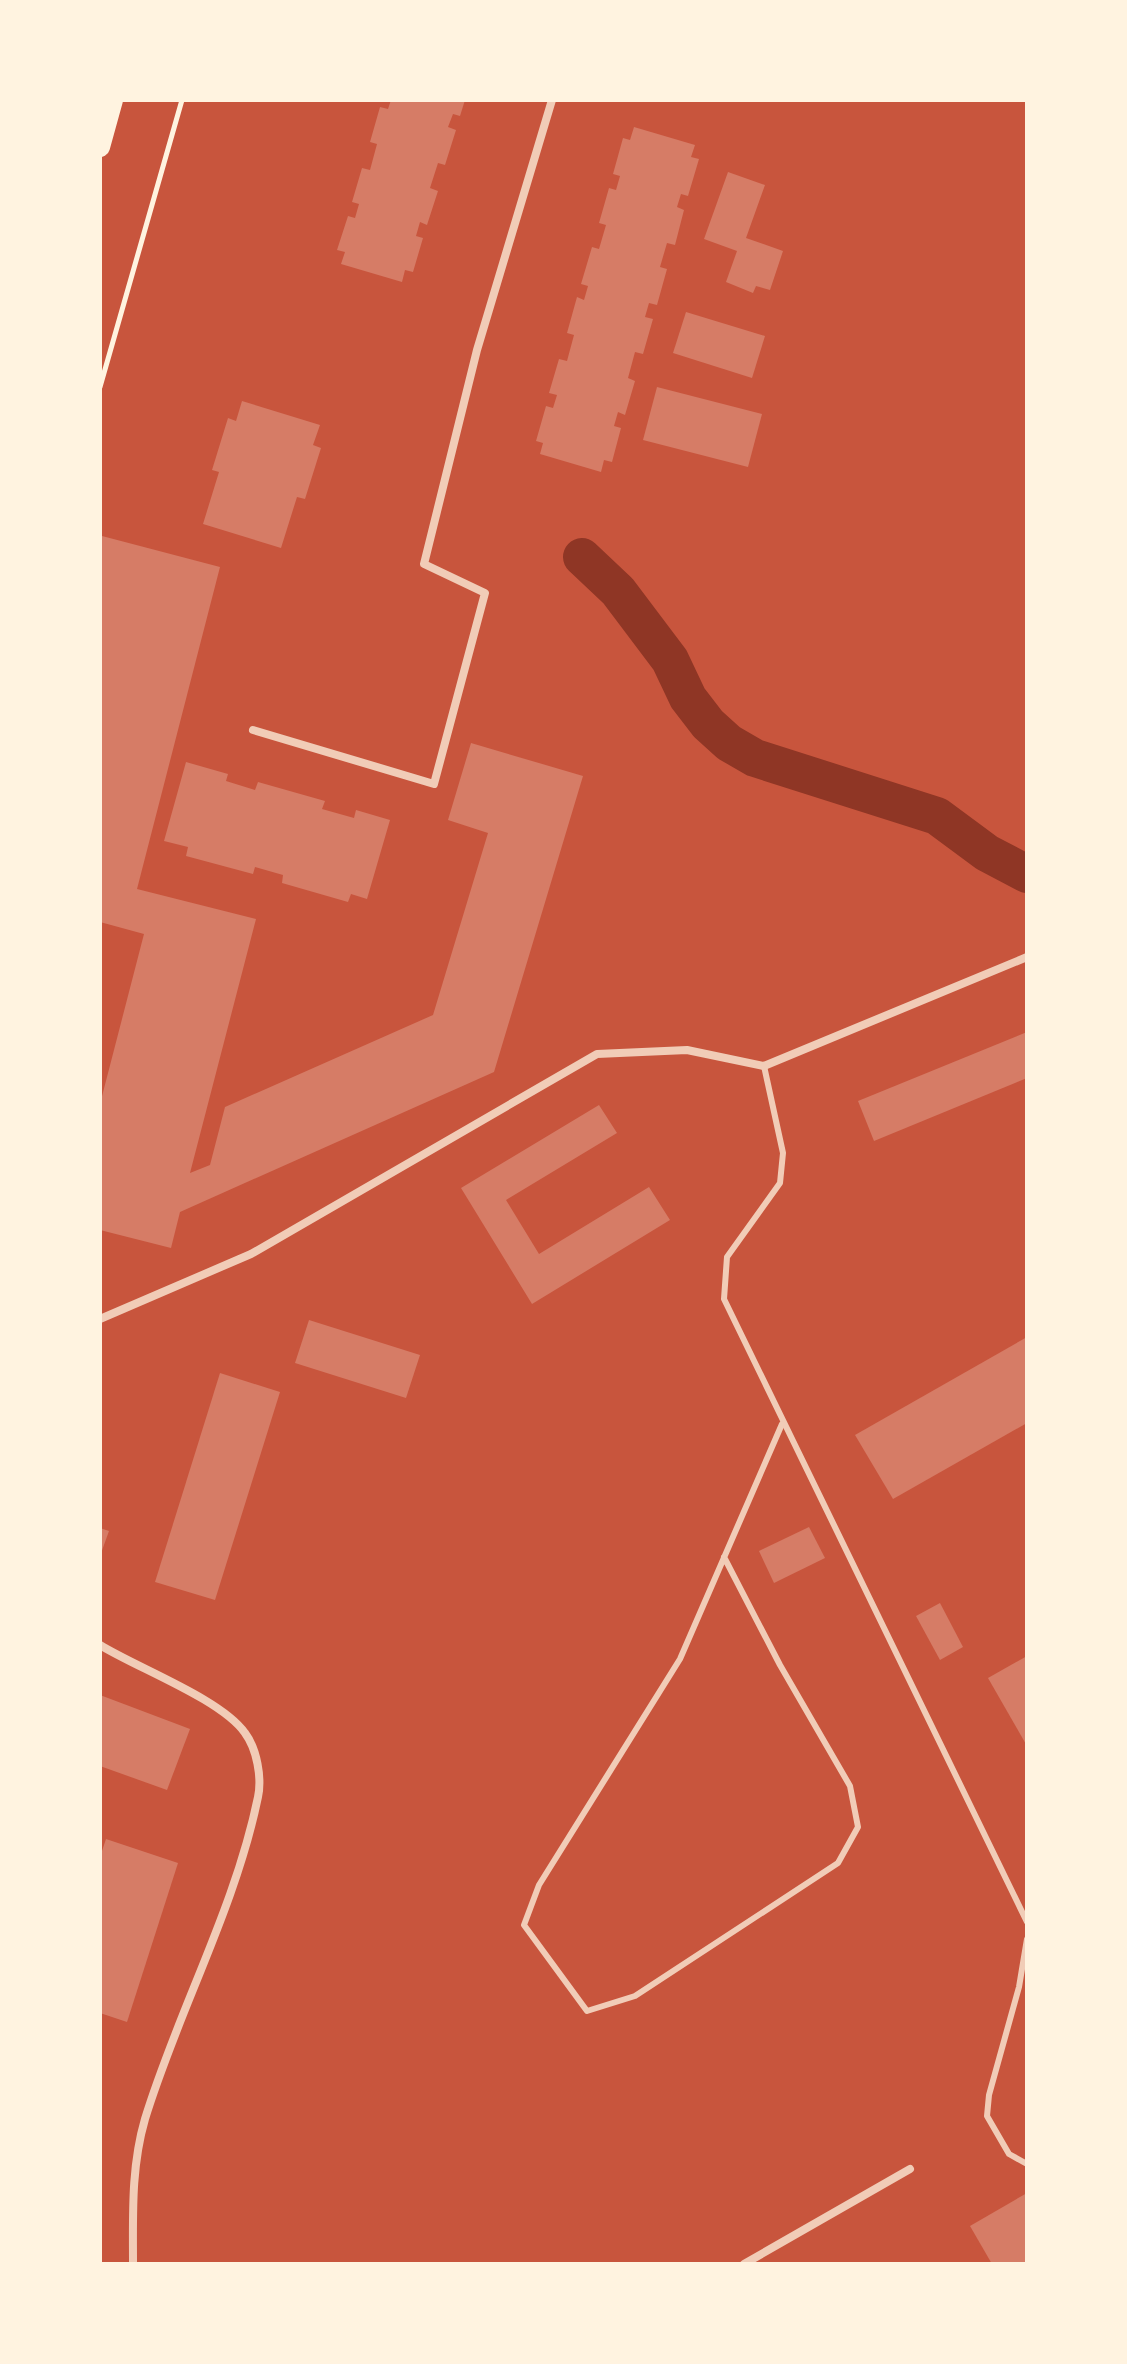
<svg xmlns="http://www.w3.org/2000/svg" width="1127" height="2364" viewBox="0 0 1127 2364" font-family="'Noto Sans',sans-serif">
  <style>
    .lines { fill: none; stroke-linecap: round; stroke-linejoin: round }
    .canal { stroke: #8f3625; stroke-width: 38 }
    .building { fill: #d67c66 }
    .path { stroke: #fff3e0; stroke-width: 5 }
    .service { stroke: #f1ccb7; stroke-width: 6 }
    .minor { stroke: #f1ccb7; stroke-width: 8 }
    .primary { stroke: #fff3e0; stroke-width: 20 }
  </style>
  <rect width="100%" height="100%" fill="#c8553d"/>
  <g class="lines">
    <path class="canal" d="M582 557 618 591 670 660 688 698 708 724 729 743 755 758 937 816 987 853 1027 874"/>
  </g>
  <g class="building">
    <path d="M391 100H465L460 116 453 114 448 127 456 130 445 165 438 163 430 188 438 191 427 225 420 222 416 236 423 238 413 272 405 270 402 282 341 264 345 252 337 250 348 216 355 218 359 204 352 202 362 168 370 170 377 144 370 142 380 107 388 109Z"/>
    <path d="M634 127 695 145 691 157 699 159 688 196 681 194 677 207 684 210 675 245 667 243 660 267 667 269 657 305 649 303 645 317 653 319 643 354 635 352 628 378 635 381 625 415 618 412 614 426 621 428 612 462 604 460 601 472 540 454 543 443 536 441 546 406 553 408 557 395 549 393 559 359 567 361 574 335 567 333 577 297 584 300 588 286 581 284 592 247 599 249 606 225 599 223 609 188 616 190 620 176 613 174 623 138 630 140Z"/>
    <path d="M728 172 765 185 746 238 783 251 770 290 756 286 753 293 726 282 737 251 704 239Z"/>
    <path d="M686 312 765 336 752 378 673 353Z"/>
    <path d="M657 387 762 414 748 467 643 440Z"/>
    <path d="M242 401 320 425 313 445 321 448 305 499 297 497 281 548 203 524 219 472 212 470 228 418 236 421Z"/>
    <path d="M102 536 220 567 137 889 256 919 190 1173 210 1165 225 1107 433 1015 488 833 448 820 471 743 583 776 494 1072 180 1212 171 1248 100 1230V1104L144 934 100 922Z"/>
    <path d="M186 762 228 774 226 781 255 790 258 782 325 801 322 809 354 818 356 810 390 820 367 899 351 894 348 902 282 883 283 875 255 867 253 874 186 856 188 847 164 841Z"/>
    <path d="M1027 1032V1078L874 1141 858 1101Z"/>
    <path d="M599 1105 617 1133 506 1200 539 1254 649 1187 670 1220 532 1304 461 1188Z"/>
    <path d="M309 1320 420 1355 406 1398 295 1363Z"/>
    <path d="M1027 1337V1423L893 1499 855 1435Z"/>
    <path d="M220 1373 280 1392 215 1600 155 1582Z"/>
    <path d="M809 1527 825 1558 774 1583 759 1551Z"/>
    <path d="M100 1528 109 1531 100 1556Z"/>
    <path d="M940 1603 963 1647 940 1660 916 1616Z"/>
    <path d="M1027 1656V1746L988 1678Z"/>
    <path d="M100 1695 190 1729 167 1790 100 1766Z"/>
    <path d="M106 1839 178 1863 127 2022 100 2013V1857Z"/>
    <path d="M1027 2193V2264H992L970 2226Z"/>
  </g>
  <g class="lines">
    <path class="path" d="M100 387 182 100"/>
    <g class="service">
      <path d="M764 1066 783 1153 780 1183 727 1257 724 1299 1027 1922"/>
      <path d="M724 1557 780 1665 850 1786 858 1827 838 1863 635 1996 587 2011 524 1925 539 1885 680 1659 782 1424"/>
      <path d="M1027 1939 1019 1987 989 2095 987 2116 1009 2154 1027 2164"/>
    </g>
    <g class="minor">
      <path d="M253 730 434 784 485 593 424 564 477 350 552 100"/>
      <path d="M100 1319 251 1254 597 1054 687 1050 764 1066 1027 957"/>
      <path d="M100 1645C137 1668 221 1699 245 1733 257 1749 262 1778 258 1797 235 1909 178 2011 145 2119 131 2167 133 2215 133 2264"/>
      <path d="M744 2264 910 2169"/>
    </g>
    <path class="primary" d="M100 147 113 100"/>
  </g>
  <rect width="1127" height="2364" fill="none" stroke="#fff3e0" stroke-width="204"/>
</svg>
